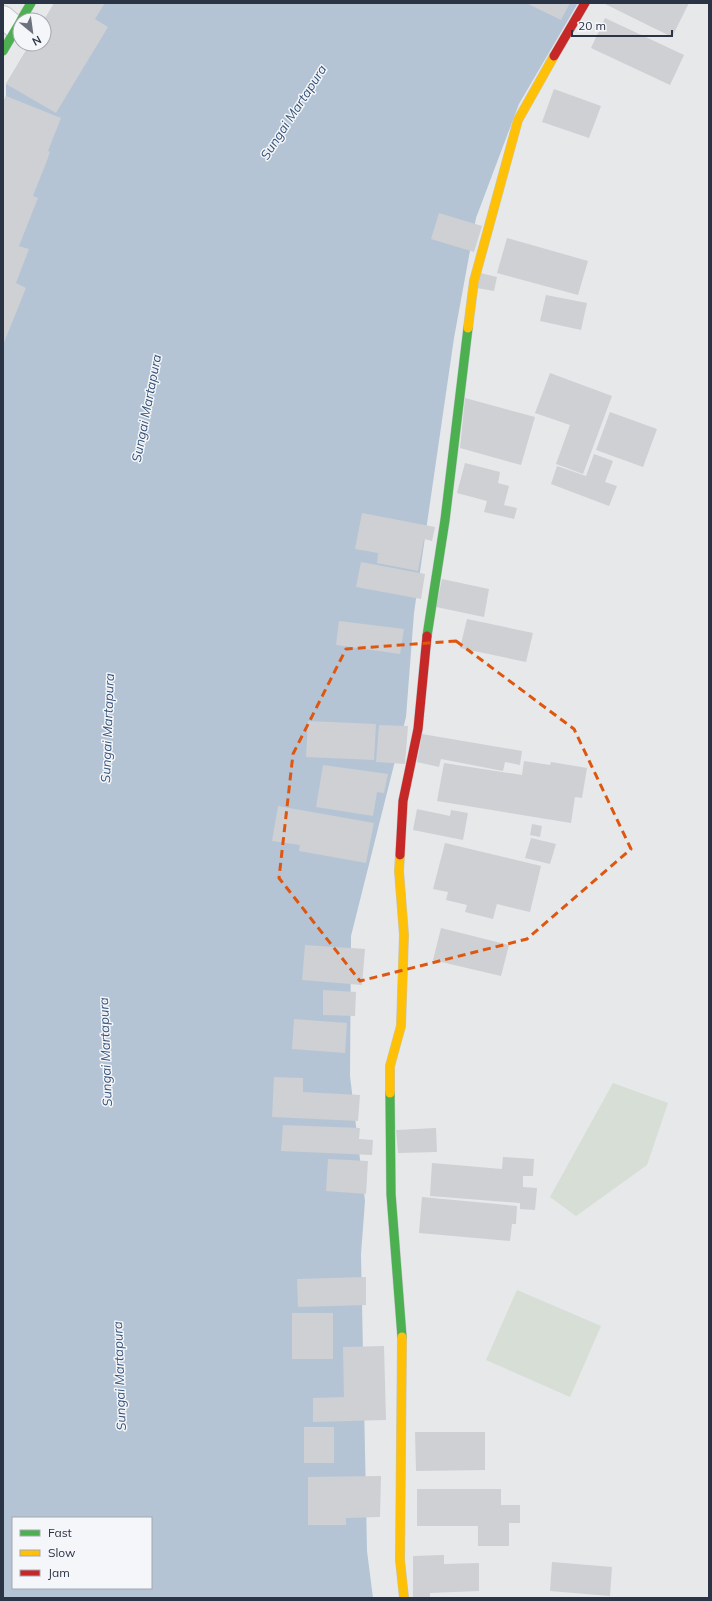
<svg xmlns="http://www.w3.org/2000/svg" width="712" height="1601" viewBox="0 0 712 1601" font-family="Mulish,sans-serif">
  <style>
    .green { fill: #d6ded6 }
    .water { fill: #b4c4d5; fill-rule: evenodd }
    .building { fill: #ced0d3 }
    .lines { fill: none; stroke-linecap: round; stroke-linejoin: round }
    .street-casing { stroke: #c4c6c8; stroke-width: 24 }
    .fast-casing { stroke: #c4c6c8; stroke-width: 10 }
    .slow-casing { stroke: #c4c6c8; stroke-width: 10 }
    .jam-casing { stroke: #c4c6c8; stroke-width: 10 }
    .street { stroke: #f5f6f7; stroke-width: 22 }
    .fast { stroke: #4caf50; stroke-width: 9 }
    .slow { stroke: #ffc107; stroke-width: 9 }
    .jam { stroke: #c62828; stroke-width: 9 }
    .marked { fill: none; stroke: #df570f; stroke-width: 3; stroke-dasharray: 8 5; stroke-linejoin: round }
    .labels { text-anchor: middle; stroke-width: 3; stroke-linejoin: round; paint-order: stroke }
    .water-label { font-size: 13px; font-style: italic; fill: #34527a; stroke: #f4f6f9 }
  </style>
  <rect width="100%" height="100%" fill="#e6e8ea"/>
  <g class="green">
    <path d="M613 1083 668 1103 647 1165 576 1216 550 1197Z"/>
    <path d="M517 1290 601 1326 570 1397 486 1360Z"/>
  </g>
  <path class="water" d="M54 3H578L519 104 476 218 454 338 414 613 406 717 351 936 350 1076 365 1201 361 1254 367 1551 373 1598H3V103L6 96V84L30 44H44ZM13 1518H151V1588H13Z"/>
  <g class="building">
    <path d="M54 3H105L95 19 108 27 56 113 6 84 30 44H44V20Z"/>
    <path d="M526 3H570L561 20Z"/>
    <path d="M603 3H689L672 37Z"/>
    <path d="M605 18 684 55 670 85 591 48Z"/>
    <path d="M554 89 601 106 589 138 542 122Z"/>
    <path d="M6 96 61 118 48 151 50 152 48 158 33 196 38 198 19 246 29 249 16 283 26 288 3 345V103Z"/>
    <path d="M439 213 482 226 474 252 431 239Z"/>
    <path d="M507 238 588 261 578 295 497 273Z"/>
    <path d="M480 273 497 277 494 291 477 288Z"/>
    <path d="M546 295 587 303 581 330 540 321Z"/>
    <path d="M550 373 612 396 583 474 556 464 570 425 535 413Z"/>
    <path d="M465 398 535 417 521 465 460 448Z"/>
    <path d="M610 412 657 429 643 467 596 450Z"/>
    <path d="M594 454 613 461 605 482 617 486 609 506 551 484 557 466 586 476Z"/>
    <path d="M465 463 500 472 498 483 509 486 504 505 517 508 514 519 484 512 487 501 457 493Z"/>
    <path d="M362 513 435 527 432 541 424 539 418 571 377 563 378 553 355 549Z"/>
    <path d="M361 562 425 574 421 599 356 587Z"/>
    <path d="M442 579 489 589 484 617 436 607Z"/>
    <path d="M467 619 533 633 526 662 460 648Z"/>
    <path d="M339 621 404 629 400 654 336 645Z"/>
    <path d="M308 721 376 724 374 760 306 757Z"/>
    <path d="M379 725 408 726 405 764 376 762Z"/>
    <path d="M422 734 522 751 520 765 505 762 503 771 441 759 439 767 417 762Z"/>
    <path d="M524 761 550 765 551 762 587 768 582 798 575 797 571 823 437 801 444 763 522 775Z"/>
    <path d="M323 765 388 774 384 793 377 792 373 816 316 807Z"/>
    <path d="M278 806 374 823 366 863 299 851 300 845 272 841Z"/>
    <path d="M417 809 450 816 451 810 468 813 463 840 413 830Z"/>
    <path d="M532 824 542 826 540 837 530 835Z"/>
    <path d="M531 838 556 844 550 864 525 858Z"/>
    <path d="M445 843 541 866 530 912 497 904 493 919 465 912 467 905 446 900 448 892 433 889Z"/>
    <path d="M441 928 509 945 501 976 433 960Z"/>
    <path d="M305 945 365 949 362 985 302 980Z"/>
    <path d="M323 990 356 992 355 1016 323 1015Z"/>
    <path d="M294 1019 347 1023 345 1053 292 1049Z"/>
    <path d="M274 1077 303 1078V1092L360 1095 358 1121 272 1117Z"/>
    <path d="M283 1125 360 1128 359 1139 373 1140 372 1155 281 1151Z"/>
    <path d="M436 1128 437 1152 398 1153 396 1130Z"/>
    <path d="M503 1157 534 1159 533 1176H523V1187L537 1188 535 1210 520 1209V1203L430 1196 432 1163 502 1169Z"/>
    <path d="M328 1159 368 1161 366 1194 326 1191Z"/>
    <path d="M422 1197 517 1206 516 1224H512L510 1241 419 1233Z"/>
    <path d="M366 1277V1305L298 1307 297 1279Z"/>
    <rect x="292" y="1313" width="41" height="46"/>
    <path d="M384 1346 386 1420 313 1422V1398L344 1397 343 1347Z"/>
    <rect x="304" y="1427" width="30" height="36"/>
    <path d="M415 1432H485V1470L416 1471Z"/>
    <path d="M381 1476 380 1517 346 1518V1525H308V1477Z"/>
    <path d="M417 1489H501V1505H520V1523H509V1546H478V1526H417Z"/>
    <path d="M444 1555V1564L479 1563V1591L430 1593V1598H413V1556Z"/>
    <path d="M552 1562 612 1567 610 1596 550 1591Z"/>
  </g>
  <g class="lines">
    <g class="street-casing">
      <path id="street" d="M3 17 16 28"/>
    </g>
    <g class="fast-casing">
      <g id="fast">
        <path d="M21 20 31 3"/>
        <path d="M3 51 20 22"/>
        <path d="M427 636 445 520 468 328"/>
        <path d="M390 1093 391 1194 402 1337"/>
      </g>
    </g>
    <g class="slow-casing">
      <g id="slow">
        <path d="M468 328 474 281 518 120 554 56"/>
        <path d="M390 1093V1066L401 1026 404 935 399 871 400 855"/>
        <path d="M402 1337 400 1560 404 1598"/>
      </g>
    </g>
    <g class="jam-casing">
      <g id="jam">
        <path d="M554 56 585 3"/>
        <path d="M400 855 403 801 418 729 427 636"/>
      </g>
    </g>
    <use href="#street" class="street"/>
    <use href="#fast" class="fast"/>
    <use href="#slow" class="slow"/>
    <use href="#jam" class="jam"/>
  </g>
  <path class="marked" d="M456 641 574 729 631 849 527 939 360 981 279 878 293 754 346 649Z"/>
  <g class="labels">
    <g class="water-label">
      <text transform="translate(293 112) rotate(-57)" y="5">Sungai Martapura</text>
      <text transform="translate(146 408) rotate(-79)" y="5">Sungai Martapura</text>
      <text transform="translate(107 728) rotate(-88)" y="5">Sungai Martapura</text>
      <text transform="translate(105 1052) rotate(-92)" y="5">Sungai Martapura</text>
      <text transform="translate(119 1376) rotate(-92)" y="5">Sungai Martapura</text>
    </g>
  </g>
  <rect width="712" height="1601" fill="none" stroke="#2b3445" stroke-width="8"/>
  <rect x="12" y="1517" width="140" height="72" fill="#f4f6f9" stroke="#a4a8b1"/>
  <rect x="20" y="1530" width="20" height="6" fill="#4caf50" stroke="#a4a8b1"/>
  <text x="48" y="1537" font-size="12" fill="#2b3445">Fast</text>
  <rect x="20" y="1550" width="20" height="6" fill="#ffc107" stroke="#a4a8b1"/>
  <text x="48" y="1557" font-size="12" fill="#2b3445">Slow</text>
  <rect x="20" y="1570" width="20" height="6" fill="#c62828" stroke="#a4a8b1"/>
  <text x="48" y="1577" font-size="12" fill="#2b3445">Jam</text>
  <g transform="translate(32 32) rotate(151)"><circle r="19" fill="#f4f6f9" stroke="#a4a8b1"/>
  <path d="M0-3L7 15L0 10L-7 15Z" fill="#6c737f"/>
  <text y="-6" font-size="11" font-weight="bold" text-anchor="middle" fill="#2b3445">N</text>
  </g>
  <path d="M572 30v6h100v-6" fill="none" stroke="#2b3445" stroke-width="2"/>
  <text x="578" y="30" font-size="12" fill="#2b3445" stroke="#f4f6f9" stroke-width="3" paint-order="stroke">20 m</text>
</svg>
